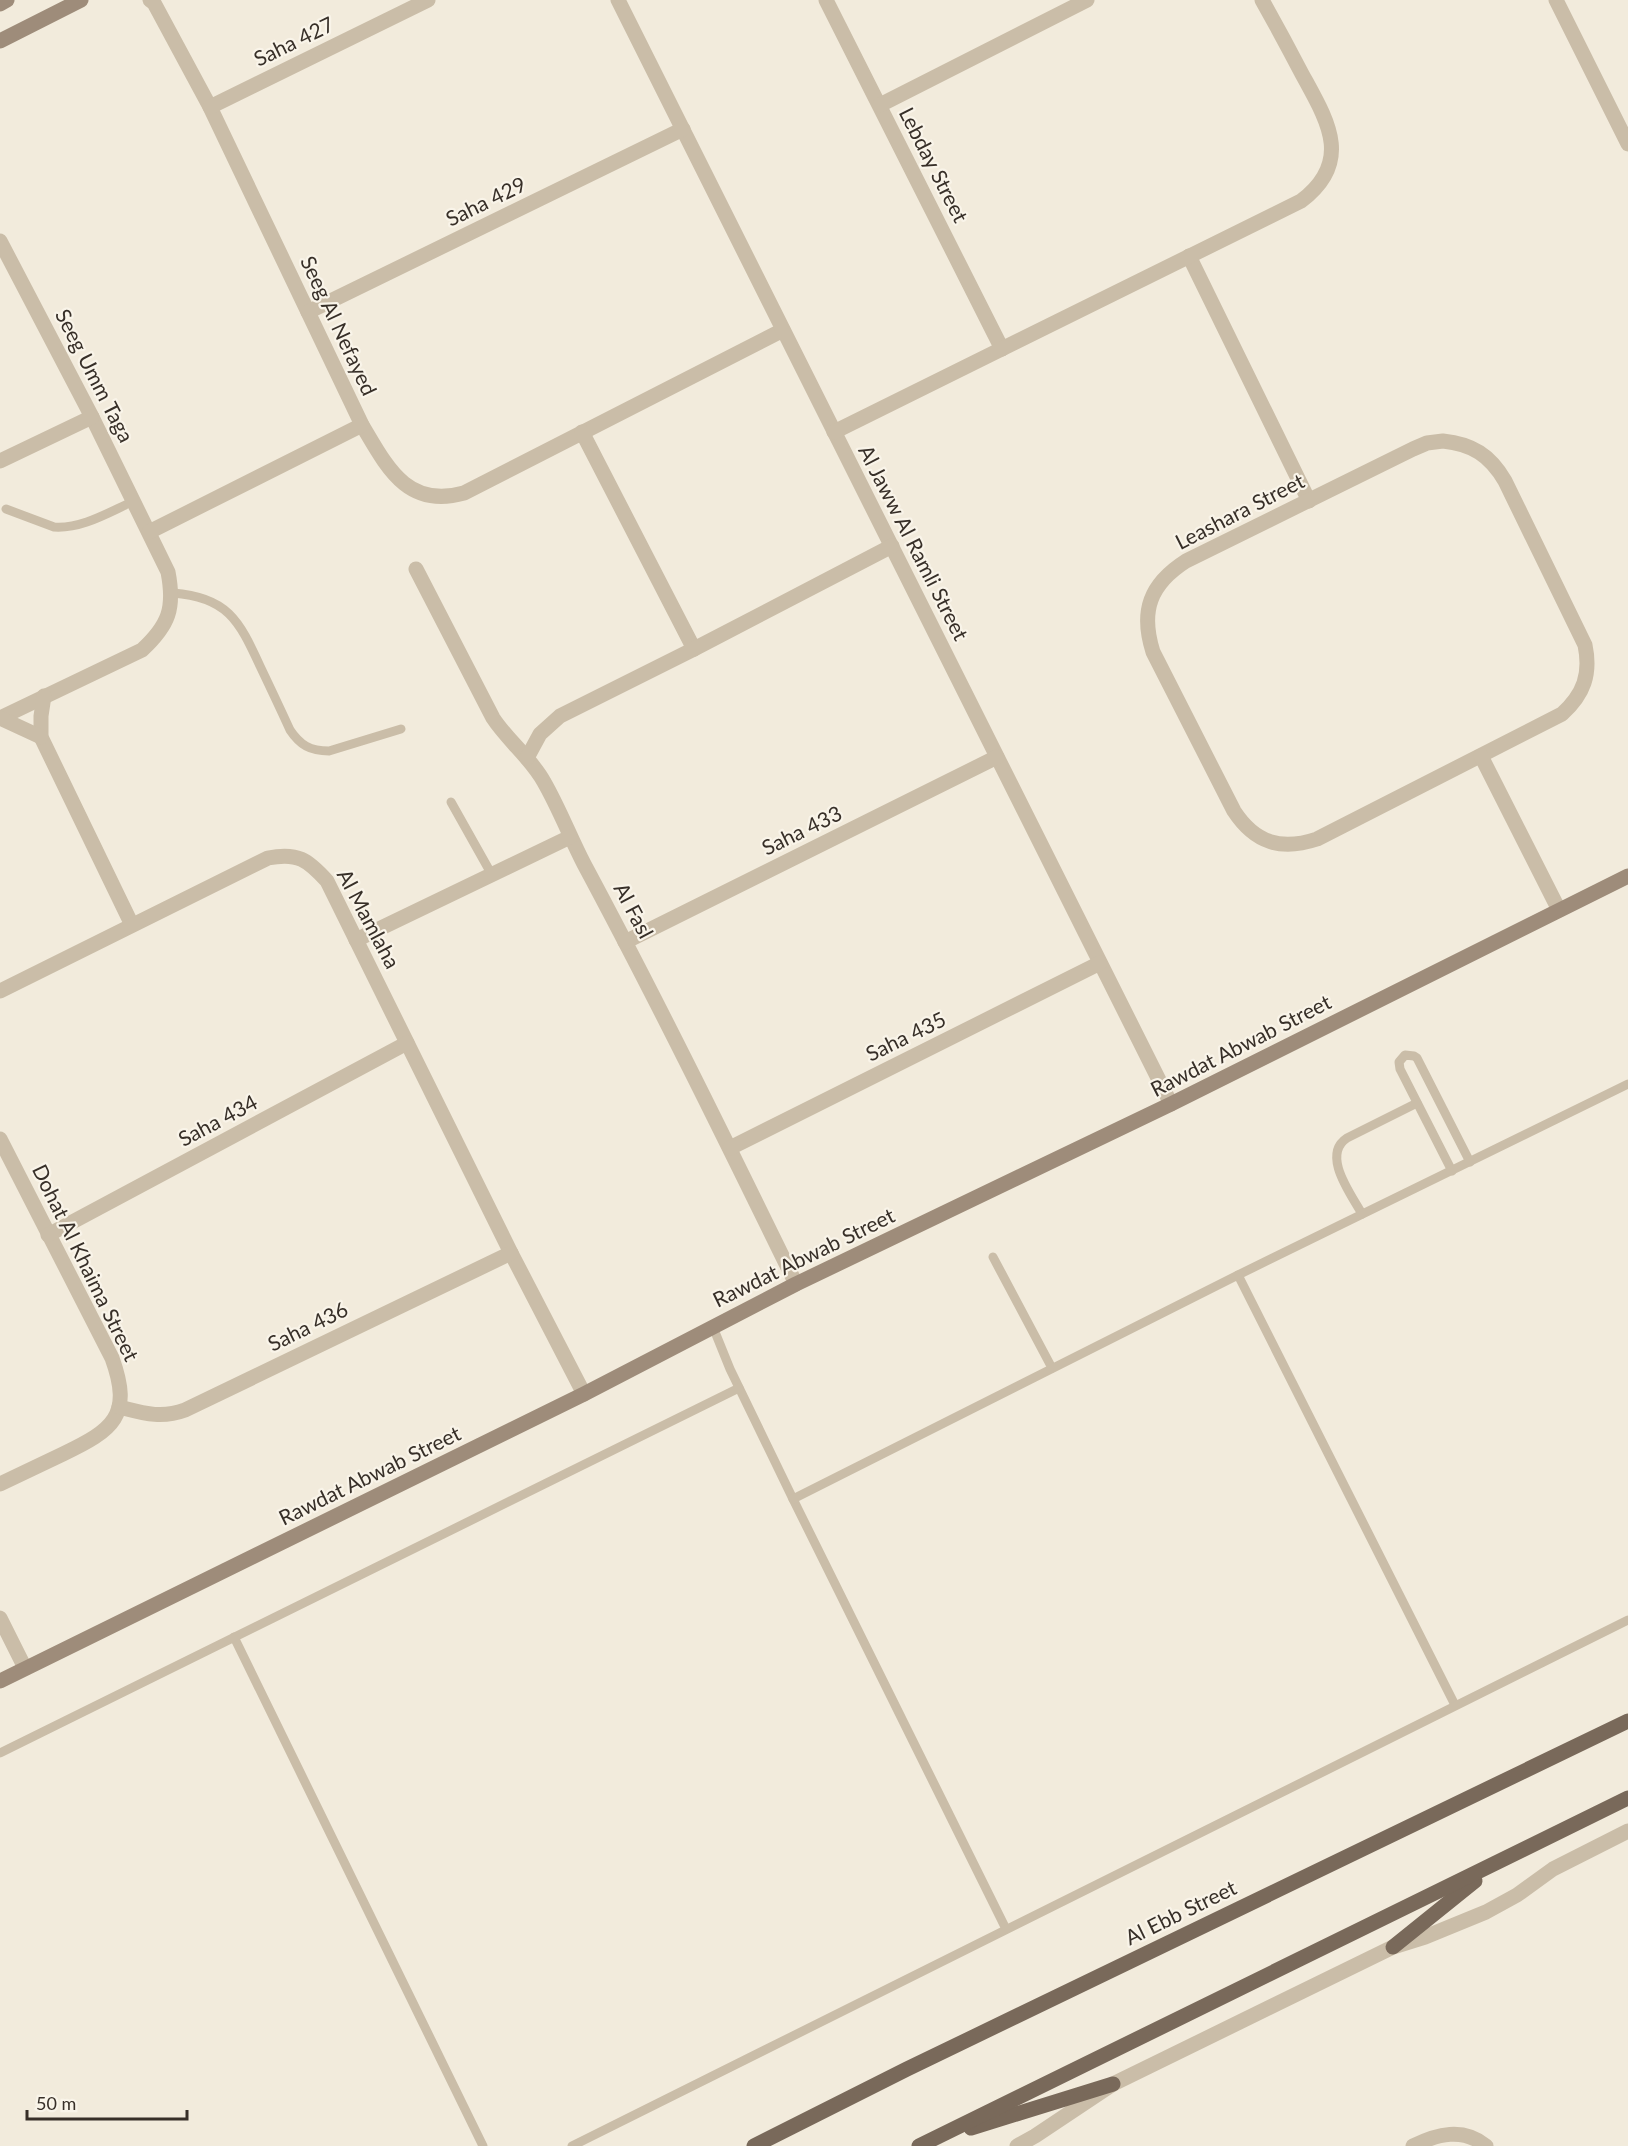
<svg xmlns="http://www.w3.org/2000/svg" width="1628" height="2146" viewBox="0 0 1628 2146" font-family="Lato,sans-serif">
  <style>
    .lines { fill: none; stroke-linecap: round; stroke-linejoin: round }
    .lane { stroke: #cabda8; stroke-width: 9 }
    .street { stroke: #cabda8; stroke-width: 15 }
    .secondary { stroke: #9e8c7a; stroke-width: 15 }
    .primary { stroke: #79695a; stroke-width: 15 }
    .labels { text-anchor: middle; stroke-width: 4.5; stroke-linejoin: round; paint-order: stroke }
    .street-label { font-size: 21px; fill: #372f28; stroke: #f9f4e9 }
  </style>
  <rect width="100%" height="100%" fill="#f2ebdc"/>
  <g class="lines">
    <g class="lane">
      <path d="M6 509 54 527C82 529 109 512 134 501"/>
      <path d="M173 593C227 597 239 620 260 666 270 687 280 708 290 730 300 745 310 751 329 751L401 729"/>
      <path d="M451 802 492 875"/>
      <path d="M1452 1171 1400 1069 1399 1062 1405 1055 1414 1056 1417 1058 1470 1162"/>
      <path d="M1362 1214C1351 1194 1321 1155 1347 1138L1417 1103"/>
      <path d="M993 1257 1052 1368"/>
      <path d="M1238 1275 1455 1705"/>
      <path d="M713 1327 730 1369 793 1499 1006 1929"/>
      <path d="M793 1499 1238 1275 1628 1084"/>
      <path d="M234 1637 483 2146"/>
      <path d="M0 1753 739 1388"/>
      <path d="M572 2146 1628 1620"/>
    </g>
    <g class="street">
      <path d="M150 0 154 3 210 107 362 425C387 467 407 509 464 493L783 330"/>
      <path d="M618 0 1171 1104"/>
      <path d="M826 0 1002 349"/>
      <path d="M1556 0 1628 144"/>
      <path d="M880 105 1087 0"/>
      <path d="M210 107 428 0"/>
      <path d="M0 241 92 417 168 572C175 608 169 625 142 650L0 718"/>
      <path d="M1189 256 1309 501"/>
      <path d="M308 312 683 129"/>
      <path d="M582 432 694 649"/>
      <path d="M834 432 1301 201C1354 161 1327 120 1302 74 1289 49 1276 25 1262 0"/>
      <path d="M1443 441C1472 444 1490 455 1505 481L1585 645C1591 674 1584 694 1562 714L1317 839C1281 851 1255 843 1234 811L1153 652C1140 611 1150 584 1186 561L1413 449 1427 443Z"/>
      <path d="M0 461 92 417"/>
      <path d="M149 532 362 425"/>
      <path d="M416 569 493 718C508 741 531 758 544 782 559 808 570 837 584 864 658 1002 727 1143 796 1284"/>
      <path d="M44 696 41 716V737L132 925"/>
      <path d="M0 718 41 737"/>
      <path d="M1481 756 1559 910"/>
      <path d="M527 758 540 734 560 716 694 649 892 546"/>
      <path d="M356 940 570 837"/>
      <path d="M625 942 997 757"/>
      <path d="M0 991 268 858C298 852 308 860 327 881L511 1253 584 1394"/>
      <path d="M0 1139 112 1358C133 1416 113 1430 63 1454 42 1464 21 1474 0 1484"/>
      <path d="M730 1148 1100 963"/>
      <path d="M48 1235 407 1043"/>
      <path d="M119 1407C143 1413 161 1419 185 1410L511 1253"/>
      <path d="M0 1618 25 1668"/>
      <path d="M1017 2146 1035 2136 1113 2084 1393 1947 1425 1937 1486 1912 1517 1895 1553 1869 1628 1831"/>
      <path d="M1413 2146C1437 2134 1463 2127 1486 2146"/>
    </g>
    <g class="secondary">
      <path d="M0 4 7 0"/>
      <path d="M0 41 81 0"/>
      <path d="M0 1681 584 1394 796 1284 1171 1104 1628 876"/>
    </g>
    <g class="primary">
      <path d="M1393 1947 1475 1881"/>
      <path d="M971 2128 1113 2084"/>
      <path d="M754 2146 907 2069 1628 1721"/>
      <path d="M919 2146 1628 1798"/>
    </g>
  </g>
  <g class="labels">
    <g class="street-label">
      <text transform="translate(294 42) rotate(-26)" y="7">Saha 427</text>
      <text transform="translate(933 165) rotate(63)" y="7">Lebday Street</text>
      <text transform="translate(486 202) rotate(-26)" y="7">Saha 429</text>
      <text transform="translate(338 326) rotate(65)" y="7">Seeg Al Nefayed</text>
      <text transform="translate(94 376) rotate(63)" y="7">Seeg Umm Taga</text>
      <text transform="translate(1240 512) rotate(-27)" y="7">Leashara Street</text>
      <text transform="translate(913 543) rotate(63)" y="7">Al Jaww Al Ramli Street</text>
      <text transform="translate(802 831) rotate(-26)" y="7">Saha 433</text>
      <text transform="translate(633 911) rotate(62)" y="7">Al Fasl</text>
      <text transform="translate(368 919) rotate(62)" y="7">Al Mamlaha</text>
      <text transform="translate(906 1037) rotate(-26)" y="7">Saha 435</text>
      <text transform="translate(1241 1046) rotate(-27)" y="7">Rawdat Abwab Street</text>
      <text transform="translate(218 1121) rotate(-28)" y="7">Saha 434</text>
      <text transform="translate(804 1258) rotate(-26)" y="7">Rawdat Abwab Street</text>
      <text transform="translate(85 1263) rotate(64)" y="7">Dohat Al Khaima Street</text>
      <text transform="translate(308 1327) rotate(-26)" y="7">Saha 436</text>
      <text transform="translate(370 1476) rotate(-26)" y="7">Rawdat Abwab Street</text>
      <text transform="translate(1181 1913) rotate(-26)" y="7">Al Ebb Street</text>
    </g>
  </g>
  <path d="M27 2110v9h160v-9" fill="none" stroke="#372f28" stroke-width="3"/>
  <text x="36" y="2110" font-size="18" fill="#372f28" stroke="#f9f4e9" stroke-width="4.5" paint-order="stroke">50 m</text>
</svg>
